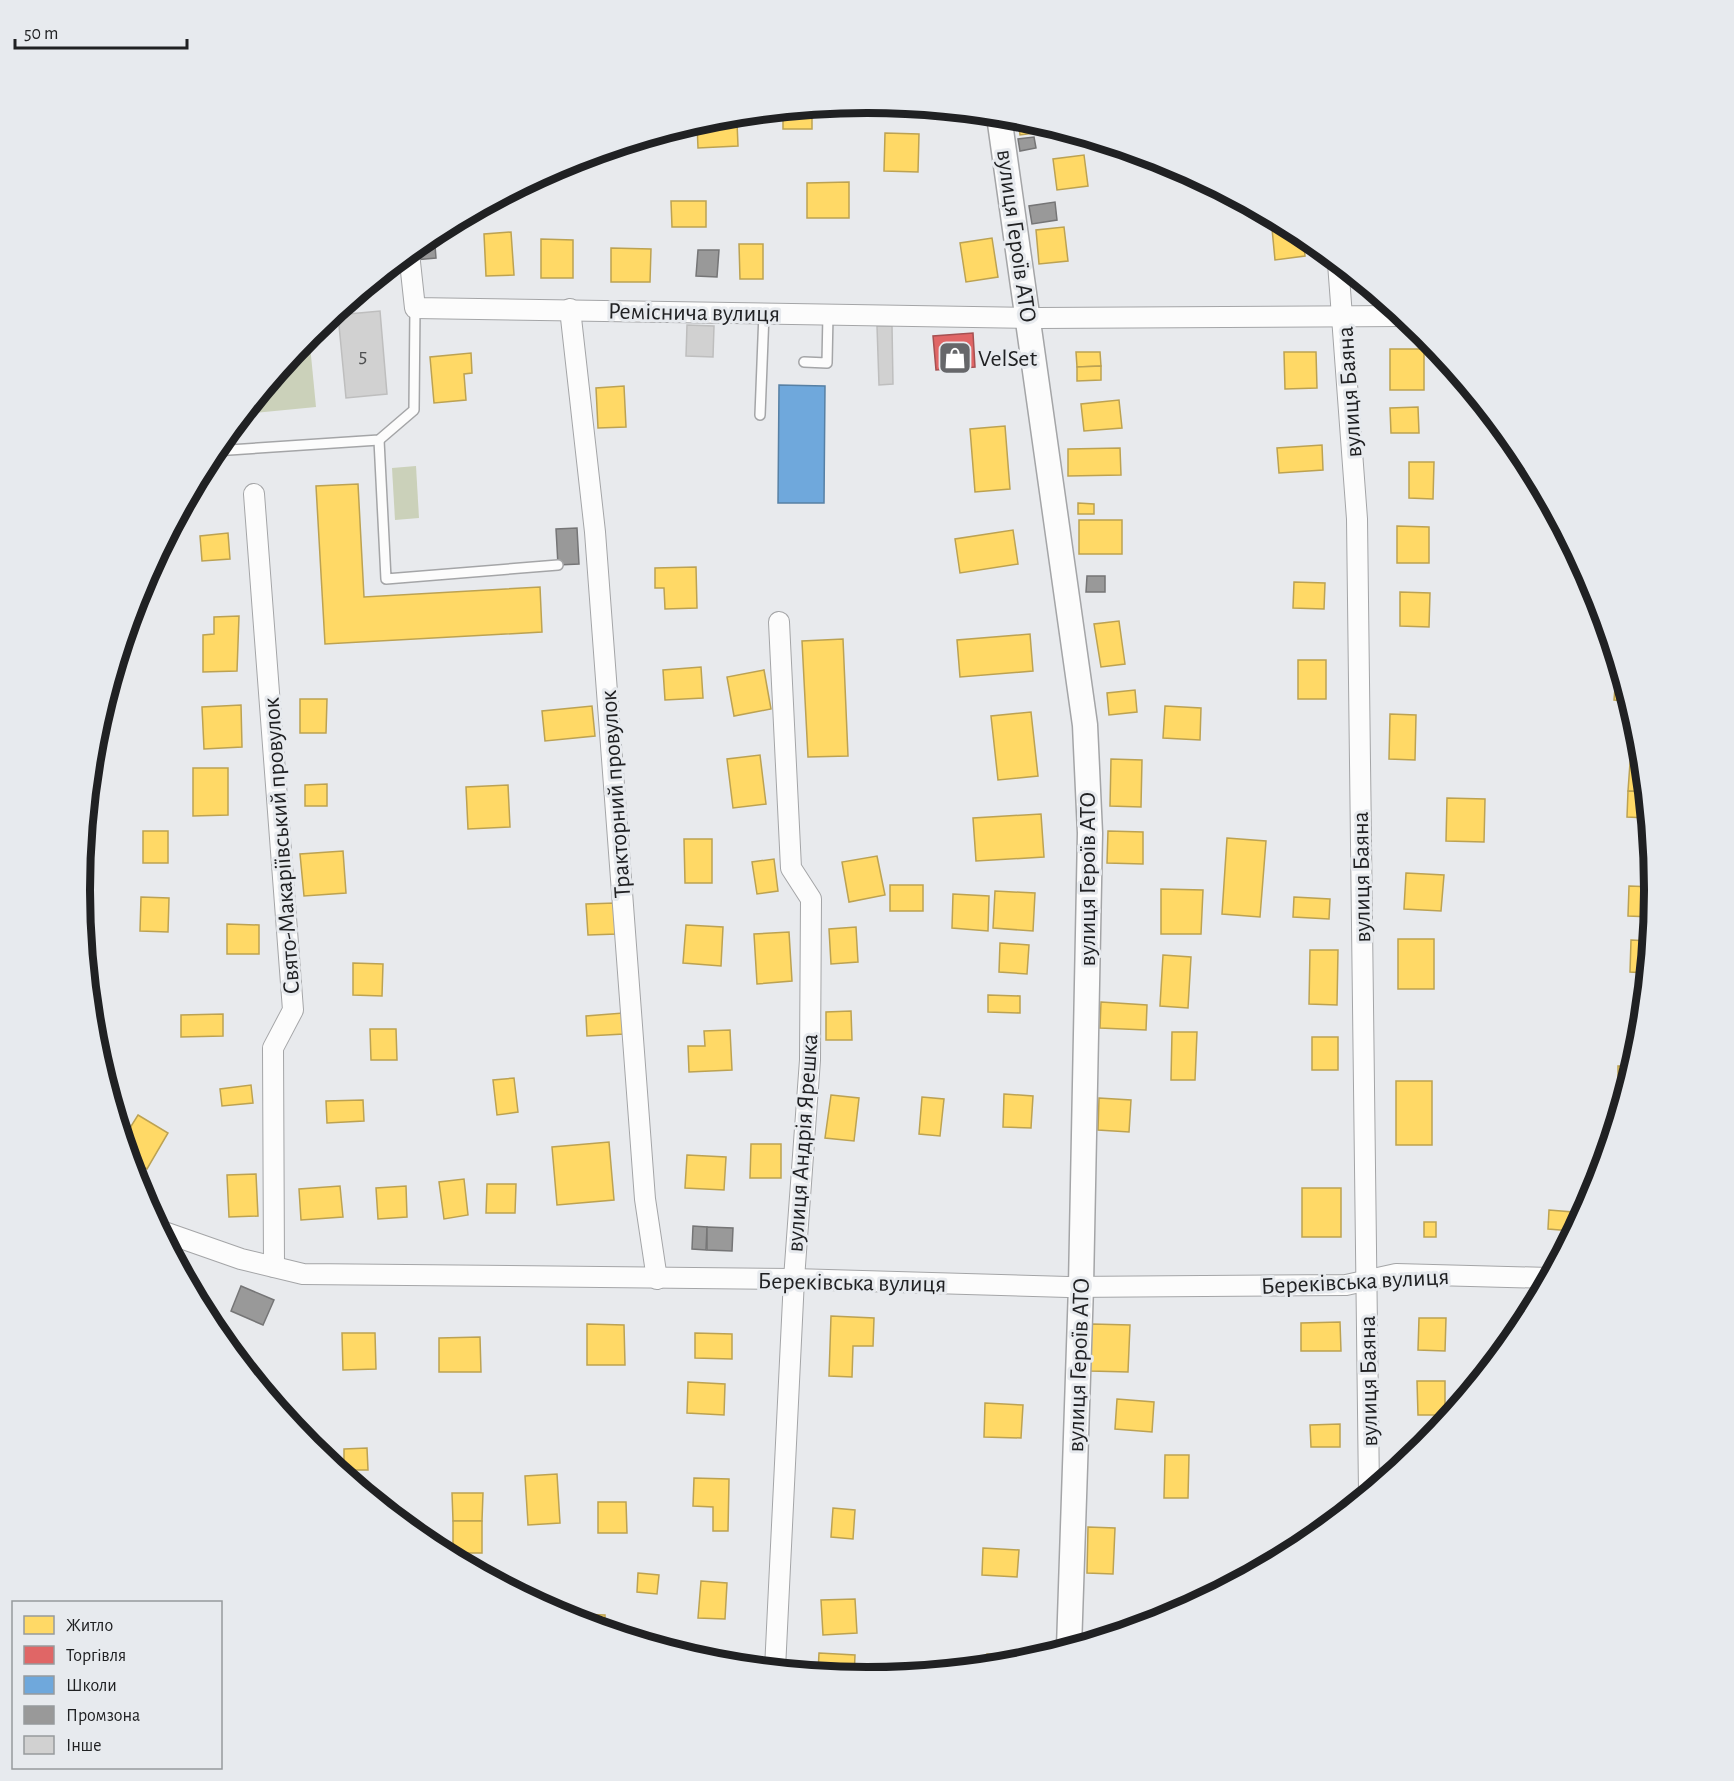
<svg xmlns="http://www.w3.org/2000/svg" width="1734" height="1781" viewBox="0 0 1734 1781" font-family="'Alegreya Sans',sans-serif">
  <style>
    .green { fill: #cbd1ba }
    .homes { fill: #ffd966; stroke: #bca252; stroke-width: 1.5 }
    .shops { fill: #e06666; stroke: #a65152; stroke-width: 1.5 }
    .schools { fill: #6fa8dc; stroke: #5780a4; stroke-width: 1.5 }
    .industry { fill: #999; stroke: #757576; stroke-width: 1.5 }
    .building { fill: #d1d1d1; stroke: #bebebe; stroke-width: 1.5 }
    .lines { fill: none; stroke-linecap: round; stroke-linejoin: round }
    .service-casing { stroke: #a4a5a7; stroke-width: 12 }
    .minor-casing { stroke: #a4a5a7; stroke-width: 22 }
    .tertiary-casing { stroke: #a4a5a7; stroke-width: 27 }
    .service { stroke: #fcfcfc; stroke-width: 9 }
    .minor { stroke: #fcfcfc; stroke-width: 20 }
    .tertiary { stroke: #fcfcfc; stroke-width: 24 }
    .labels { text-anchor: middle; stroke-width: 6; stroke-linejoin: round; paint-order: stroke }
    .number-label { font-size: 21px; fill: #4e4f50 }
    .street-label { font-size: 24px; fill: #202123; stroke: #e7eaee }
    .poi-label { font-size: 24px; fill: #202123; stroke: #e7eaee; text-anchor: start }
    .rim { fill: none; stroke: #202123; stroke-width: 8 }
  </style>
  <rect width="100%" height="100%" fill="#e8eaed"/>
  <g class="green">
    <path d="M309 335 316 407 245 414V413Z"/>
    <path d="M416 466 419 518 395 520 392 468Z"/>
  </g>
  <g class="homes">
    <path d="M812 108V129H783V111Z"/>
    <path d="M1018 118 1049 127 1050 131 1020 135Z"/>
    <path d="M737 122 738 146 698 148 697 124Z"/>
    <path d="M885 133 919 134 918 172 884 171Z"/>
    <path d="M1084 155 1088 186 1057 190 1053 159Z"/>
    <path d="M849 182V218H807V183Z"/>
    <path d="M671 201H706V227H672Z"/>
    <path d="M1271 218 1303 235 1305 256 1275 260Z"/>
    <path d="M1064 227 1068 261 1039 264 1036 230Z"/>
    <path d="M511 232 514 275 486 276 484 234Z"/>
    <path d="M992 238 998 277 966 282 960 243Z"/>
    <path d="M541 239 573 240V278H541Z"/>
    <path d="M739 244H763V279H740Z"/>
    <path d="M611 248 651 249 650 282H611Z"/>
    <rect x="1390" y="349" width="34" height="41"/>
    <path d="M1076 352H1100L1101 366 1077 367Z"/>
    <path d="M1284 352H1316L1317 388 1285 389Z"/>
    <path d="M471 353 472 373 464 374 466 400 434 403 430 357Z"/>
    <path d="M1101 366V380L1077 381V367Z"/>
    <path d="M624 386 626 427 598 428 596 388Z"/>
    <path d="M1119 400 1122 428 1084 431 1081 404Z"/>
    <path d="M1418 407 1419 433H1391L1390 408Z"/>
    <path d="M1005 426 1010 489 975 492 970 429Z"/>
    <path d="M1322 445 1323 470 1279 473 1277 448Z"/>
    <path d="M1120 448 1121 475 1068 476V449Z"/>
    <path d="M1409 462H1434L1433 499 1409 498Z"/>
    <path d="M358 484 364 597 540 587 542 632 325 644 316 486Z"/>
    <path d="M1078 503 1094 504V514H1078Z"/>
    <rect x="1079" y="520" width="43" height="34"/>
    <path d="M1397 526 1429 527V563H1397Z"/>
    <path d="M1013 530 1018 564 960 573 955 539Z"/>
    <path d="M228 533 230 559 202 561 200 536Z"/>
    <path d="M696 567 697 608 665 609 664 588H655V568Z"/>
    <path d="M1294 582 1325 583 1324 609 1293 608Z"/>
    <path d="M1400 592 1430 593 1429 627 1400 626Z"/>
    <path d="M239 616 237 671 203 672V635L214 634V617Z"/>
    <path d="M1119 621 1125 664 1101 667 1094 624Z"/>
    <path d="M1030 634 1033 671 960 677 957 640Z"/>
    <path d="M843 639 848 756 808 757 802 641Z"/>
    <rect x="1298" y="660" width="28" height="39"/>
    <path d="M701 667 703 698 665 700 663 670Z"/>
    <path d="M764 670 771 709 734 716 727 677Z"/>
    <path d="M1616 675 1621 676 1628 701 1614 700Z"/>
    <path d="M1135 690 1137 712 1109 715 1107 693Z"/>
    <path d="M300 699H327L326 733H300Z"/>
    <path d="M241 705 242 747 204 749 202 707Z"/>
    <path d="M592 706 595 736 545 741 542 711Z"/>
    <path d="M1165 706 1201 708 1200 740 1163 738Z"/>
    <path d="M1031 712 1038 776 998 780 991 716Z"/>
    <path d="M1390 714 1416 715 1415 760 1389 759Z"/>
    <path d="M1631 749 1641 750 1645 792 1628 791Z"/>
    <path d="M760 755 766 804 733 808 727 759Z"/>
    <path d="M1111 759 1142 760 1141 807 1110 806Z"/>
    <path d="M193 768H228V815L193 816Z"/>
    <path d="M327 784V806H305V785Z"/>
    <path d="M508 785 510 827 468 829 466 787Z"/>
    <path d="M1628 791 1645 792 1647 818 1627 817Z"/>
    <path d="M1447 798 1485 799 1484 842 1446 841Z"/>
    <path d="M1041 814 1044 857 976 861 973 818Z"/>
    <rect x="143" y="831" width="25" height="32"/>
    <path d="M1108 831 1143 832V864L1107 863Z"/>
    <path d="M1227 838 1266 841 1260 917 1222 914Z"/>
    <path d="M684 839H712V883H685Z"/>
    <path d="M343 851 346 893 304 896 300 854Z"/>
    <path d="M877 856 885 895 849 902 842 862Z"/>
    <path d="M774 859 778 891 757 894 752 862Z"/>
    <path d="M1406 873 1444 875 1441 911 1404 909Z"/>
    <rect x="890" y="885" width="33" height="26"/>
    <path d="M1629 886 1654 887 1652 917 1628 916Z"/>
    <path d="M1161 889 1203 890 1201 934H1161Z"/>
    <path d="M995 891 1035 893 1033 931 993 928Z"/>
    <path d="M953 894 989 896 988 931 952 928Z"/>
    <path d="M141 897 169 898 168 932 140 931Z"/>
    <path d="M1294 897 1330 899 1329 919 1293 917Z"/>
    <path d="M615 903 617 934 588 935 586 904Z"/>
    <path d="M227 924 259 925V954H227Z"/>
    <path d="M686 925 723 927 721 966 683 963Z"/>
    <path d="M856 927 858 962 831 964 829 929Z"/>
    <path d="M789 932 792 981 757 984 754 934Z"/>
    <rect x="1398" y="939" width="36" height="50"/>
    <path d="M1631 940 1649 941 1646 973 1630 972Z"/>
    <path d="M1000 943 1029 945 1027 974 999 972Z"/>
    <path d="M1310 950H1338L1337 1005 1309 1004Z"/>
    <path d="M1163 955 1191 957 1188 1008 1160 1006Z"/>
    <path d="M353 963 383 964 382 996 353 995Z"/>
    <path d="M988 995 1020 996V1013L988 1012Z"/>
    <path d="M1639 1001 1644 1002 1641 1032H1637Z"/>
    <path d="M1101 1002 1147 1005 1146 1030 1100 1028Z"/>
    <path d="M851 1011 852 1040H826V1012Z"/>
    <path d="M623 1013 624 1034 587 1036 586 1016Z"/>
    <path d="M223 1014V1036L181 1037V1015Z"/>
    <path d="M370 1029H396L397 1060H371Z"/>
    <path d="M730 1030 732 1070 689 1072 688 1046H705L704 1031Z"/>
    <path d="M1172 1032H1197L1195 1080H1171Z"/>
    <rect x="1312" y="1037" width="26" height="33"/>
    <path d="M1618 1066H1633L1619 1112H1618Z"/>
    <path d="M514 1078 518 1112 497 1115 493 1080Z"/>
    <rect x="1396" y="1081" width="36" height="64"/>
    <path d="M251 1085 253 1103 222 1106 220 1089Z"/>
    <path d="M1004 1094 1033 1096 1031 1128 1003 1127Z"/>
    <path d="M831 1095 859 1098 854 1141 825 1138Z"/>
    <path d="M922 1097 944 1099 940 1136 919 1134Z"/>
    <path d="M1099 1098 1131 1100 1129 1132 1098 1130Z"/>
    <path d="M363 1100 364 1121 327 1123 326 1101Z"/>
    <path d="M138 1115 168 1133 147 1169 129 1159 123 1139Z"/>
    <path d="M609 1142 614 1200 557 1205 552 1147Z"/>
    <path d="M751 1144H781V1178H750Z"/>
    <path d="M687 1155 726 1157 724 1190 685 1188Z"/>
    <path d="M256 1174 258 1216 229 1217 227 1175Z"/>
    <path d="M464 1179 468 1215 444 1219 439 1182Z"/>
    <path d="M487 1184H516L515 1213H486Z"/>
    <path d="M340 1186 343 1217 301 1220 299 1189Z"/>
    <path d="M406 1186 407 1217 378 1219 376 1188Z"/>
    <rect x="1302" y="1188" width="39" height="49"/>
    <path d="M1549 1210 1573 1212 1572 1231 1548 1229Z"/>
    <rect x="1424" y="1222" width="12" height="15"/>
    <path d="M831 1316 874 1318 873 1346H853L852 1377 829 1376Z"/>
    <path d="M1419 1318H1446L1445 1351 1418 1350Z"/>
    <path d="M1340 1322 1341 1351H1301V1323Z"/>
    <path d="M587 1324 624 1325 625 1365H587Z"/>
    <path d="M1092 1324 1130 1325 1128 1372 1090 1371Z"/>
    <path d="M342 1333H375L376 1369 343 1370Z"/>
    <path d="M695 1333 732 1334V1359L695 1358Z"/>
    <path d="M480 1337 481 1372H439V1338Z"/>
    <path d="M1417 1381H1445V1415H1418Z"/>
    <path d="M688 1382 725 1384 724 1415 687 1413Z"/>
    <path d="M1117 1399 1154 1402 1152 1432 1115 1429Z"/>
    <path d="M985 1403 1023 1405 1021 1438 984 1437Z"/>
    <path d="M1340 1424V1447H1311L1310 1425Z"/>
    <path d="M1418 1438H1431L1418 1452Z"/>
    <path d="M367 1448 368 1470H344V1449Z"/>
    <path d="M1165 1455H1189L1188 1498H1164Z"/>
    <path d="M557 1474 560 1523 528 1525 525 1476Z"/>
    <path d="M694 1478 729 1479 728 1531H713V1507L693 1506Z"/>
    <path d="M452 1493H483L482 1521H453Z"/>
    <path d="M598 1502H626L627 1533H598Z"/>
    <path d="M833 1508 855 1510 853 1539 831 1537Z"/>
    <rect x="453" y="1521" width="29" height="32"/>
    <path d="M1088 1527 1115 1528 1113 1574 1087 1573Z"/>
    <path d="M983 1548 1019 1550 1017 1577 982 1575Z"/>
    <path d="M638 1573 659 1575 657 1594 637 1592Z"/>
    <path d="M701 1581 727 1583 725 1619 698 1618Z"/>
    <path d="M855 1599 857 1633 823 1635 821 1600Z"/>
    <path d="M574 1614 605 1615V1630L573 1620Z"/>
    <path d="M699 1649 725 1651 724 1664 699 1658Z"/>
    <path d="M819 1653 855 1655 854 1677 818 1673Z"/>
    <path d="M987 1654 1012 1655 1011 1664 987 1666Z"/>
  </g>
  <path class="shops" d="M973 333 975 367 936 370 933 336Z"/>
  <path class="schools" d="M779 385 825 386 824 503H778Z"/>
  <g class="industry">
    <path d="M1034 137 1036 148 1020 151 1018 139Z"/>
    <path d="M1055 202 1057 220 1032 224 1029 206Z"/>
    <path d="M434 233 436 258 414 260V249Z"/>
    <path d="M698 250H719L717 277 696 276Z"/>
    <path d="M577 528 579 564 558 565 556 529Z"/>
    <path d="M1087 576H1105V592H1086Z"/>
    <path d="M693 1226 707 1227 706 1250 692 1249Z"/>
    <path d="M707 1227 733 1228 732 1251 707 1250Z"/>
    <path d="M241 1286 274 1300 263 1325 231 1311Z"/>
  </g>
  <g class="building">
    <path d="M380 311 387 394 346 398 338 315Z"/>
    <path d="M687 325 714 326 713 357 686 356Z"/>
    <path d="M877 326H892L893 384 879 385Z"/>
  </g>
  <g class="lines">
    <g class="service-casing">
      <g id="service">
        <path d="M804 362 827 363 828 314"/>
        <path d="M760 415 764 313"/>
        <path d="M379 440 386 579 558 565"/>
        <path d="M214 451 379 440 414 410 415 308"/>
      </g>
    </g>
    <g class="minor-casing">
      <g id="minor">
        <path d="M409 253 415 308 1038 318 1403 316"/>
        <path d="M1338 263 1357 519 1369 1492"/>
        <path d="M570 309 595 532 645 1199 657 1279"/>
        <path d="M254 494 293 1010 273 1048 274 1267"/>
        <path d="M161 1231 241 1259 303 1274 794 1279 1068 1287 1346 1285 1396 1274 1549 1278"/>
        <path d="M775 1669 794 1279 810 1060 811 899 791 868 779 622"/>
      </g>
    </g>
    <g class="tertiary-casing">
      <path id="tertiary" d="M999 116 1085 725 1090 833 1081 1286 1069 1648"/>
    </g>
    <use href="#service" class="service"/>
    <use href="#minor" class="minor"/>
    <use href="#tertiary" class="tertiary"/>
  </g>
  <defs>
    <g id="shop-square" transform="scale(1.725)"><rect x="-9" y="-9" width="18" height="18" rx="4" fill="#66676a" stroke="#e7eaee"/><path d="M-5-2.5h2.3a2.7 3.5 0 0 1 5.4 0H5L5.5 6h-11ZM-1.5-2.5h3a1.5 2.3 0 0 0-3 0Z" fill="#fff"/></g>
  </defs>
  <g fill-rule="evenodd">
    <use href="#shop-square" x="955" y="358"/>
  </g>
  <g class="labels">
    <g class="number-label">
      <text x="363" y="362">5</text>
    </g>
    <g class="street-label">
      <text transform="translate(1017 236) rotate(82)" y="8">вулиця Героїв АТО</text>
      <text transform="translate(694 312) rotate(1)" y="8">Реміснича вулиця</text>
      <text transform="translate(1349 392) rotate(-94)" y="8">вулиця Баяна</text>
      <text transform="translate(615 794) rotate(-94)" y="8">Тракторний провулок</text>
      <text transform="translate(281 846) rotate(-94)" y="8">Свято-Макаріївський провулок</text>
      <text transform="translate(1361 877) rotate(-91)" y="8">вулиця Баяна</text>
      <text transform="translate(1087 879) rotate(-90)" y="8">вулиця Героїв АТО</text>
      <text transform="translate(802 1143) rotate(-86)" y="8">вулиця Андрія Ярешка</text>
      <text transform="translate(1355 1281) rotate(-3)" y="8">Береківська вулиця</text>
      <text transform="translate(852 1282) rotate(1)" y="8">Береківська вулиця</text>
      <text transform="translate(1078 1365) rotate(-88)" y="8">вулиця Героїв АТО</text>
      <text transform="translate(1368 1381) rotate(-91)" y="8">вулиця Баяна</text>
    </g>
    <g class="poi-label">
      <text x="978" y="366">VelSet</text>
    </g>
  </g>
  <path d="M0 0H1734V1781H0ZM90 890a777 777 0 1 1 1554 0a777 777 0 1 1-1554 0Z" fill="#e7eaee" fill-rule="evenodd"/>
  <path class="rim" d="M90 890a777 777 0 1 1 1554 0a777 777 0 1 1-1554 0Z"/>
  <rect x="12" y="1601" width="210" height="168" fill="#e7eaee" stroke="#979a9d" stroke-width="1.5"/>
  <rect x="24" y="1616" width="30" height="18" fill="#ffd966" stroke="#979a9d" stroke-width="1.5"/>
  <text x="66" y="1631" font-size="18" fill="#202123">Житло</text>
  <rect x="24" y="1646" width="30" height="18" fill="#e06666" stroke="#979a9d" stroke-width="1.5"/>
  <text x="66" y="1661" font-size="18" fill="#202123">Торгівля</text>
  <rect x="24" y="1676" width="30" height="18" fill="#6fa8dc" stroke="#979a9d" stroke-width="1.5"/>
  <text x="66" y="1691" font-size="18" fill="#202123">Школи</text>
  <rect x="24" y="1706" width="30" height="18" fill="#999999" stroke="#979a9d" stroke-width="1.5"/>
  <text x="66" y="1721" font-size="18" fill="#202123">Промзона</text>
  <rect x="24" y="1736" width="30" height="18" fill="#d1d1d1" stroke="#979a9d" stroke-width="1.5"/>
  <text x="66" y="1751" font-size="18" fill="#202123">Інше</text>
  <path d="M15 39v9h172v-9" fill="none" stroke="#202123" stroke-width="3"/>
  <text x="24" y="39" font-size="18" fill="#202123" stroke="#e7eaee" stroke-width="4.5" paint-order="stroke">50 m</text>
</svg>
